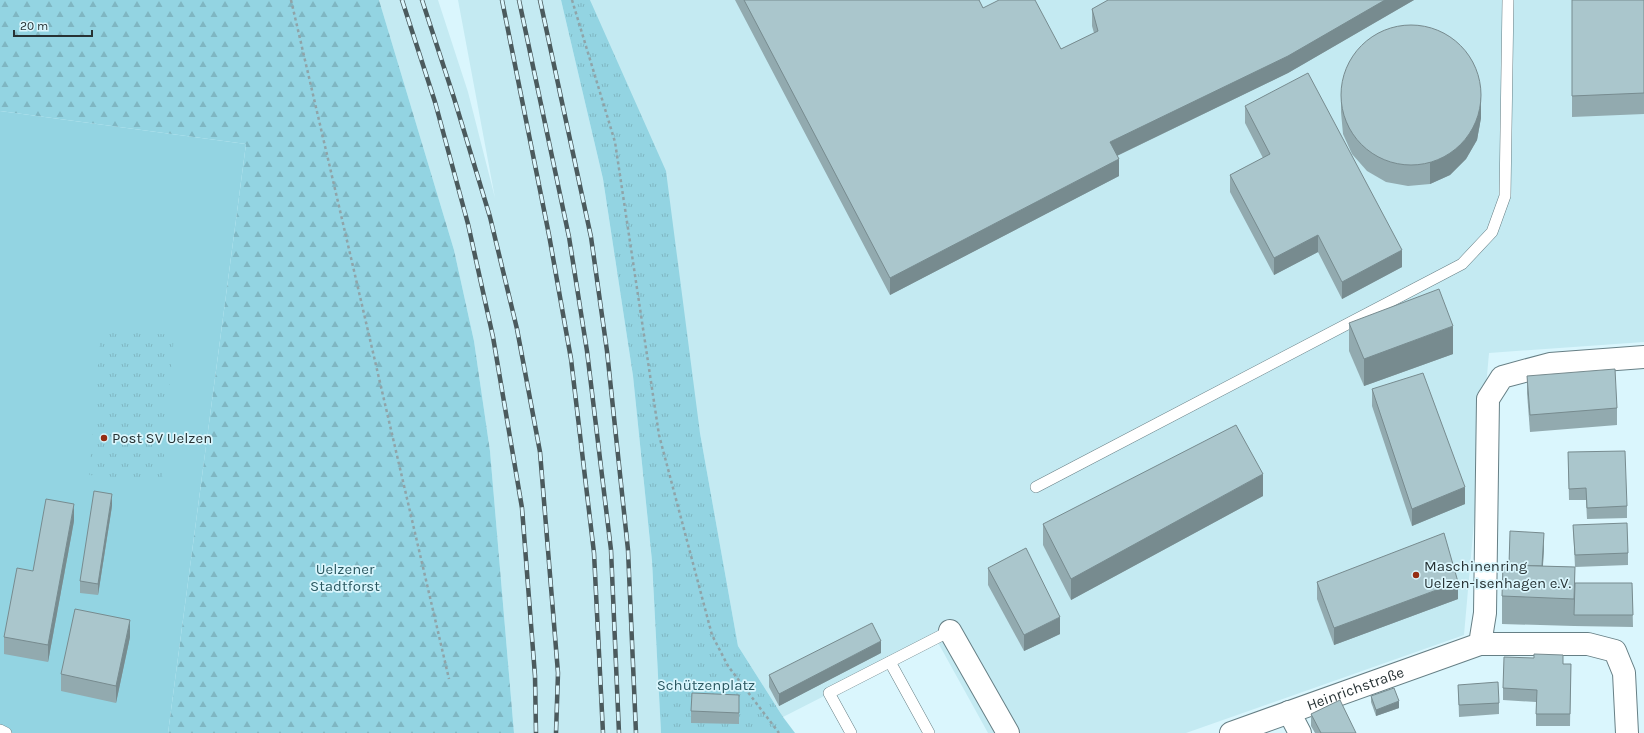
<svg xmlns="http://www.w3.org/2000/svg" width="1644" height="733" viewBox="0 0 1644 733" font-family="Karla,sans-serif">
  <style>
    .built { fill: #c4eaf2 }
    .green { fill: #93d4e2 }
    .forest { fill: url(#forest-firs) }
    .park { fill: url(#park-tufts) }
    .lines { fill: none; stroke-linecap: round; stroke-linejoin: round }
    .service-casing { stroke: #667f85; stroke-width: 12 }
    .minor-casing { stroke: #667f85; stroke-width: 24 }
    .path { stroke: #8fa4a9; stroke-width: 2.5; stroke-dasharray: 3 3; stroke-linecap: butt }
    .service { stroke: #fff; stroke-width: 11 }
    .minor { stroke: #fff; stroke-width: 22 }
    .rail-casing { stroke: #4b5a5d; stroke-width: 4.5 }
    .rail { stroke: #daf6fd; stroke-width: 3; stroke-dasharray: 9; stroke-linecap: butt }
    .wall { fill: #92aaaf }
    .shaded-wall { fill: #778b8f }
    .building { fill: #aac6cc; stroke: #778b8f }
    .poi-dot { fill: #952d12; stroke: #daf6fd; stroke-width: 1.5 }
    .labels { text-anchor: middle; stroke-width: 3.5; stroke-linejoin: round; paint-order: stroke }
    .poi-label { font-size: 15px; fill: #273234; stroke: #daf6fd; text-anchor: start }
    .park-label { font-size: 15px; fill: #2b5861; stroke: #daf6fd }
    .street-label { font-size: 15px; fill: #273234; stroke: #daf6fd }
  </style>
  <defs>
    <pattern id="forest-firs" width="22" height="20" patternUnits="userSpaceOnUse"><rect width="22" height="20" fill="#93d4e2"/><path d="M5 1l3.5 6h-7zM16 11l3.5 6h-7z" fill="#7fb6c2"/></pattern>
    <pattern id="park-tufts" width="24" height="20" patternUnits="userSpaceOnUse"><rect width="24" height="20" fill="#93d4e2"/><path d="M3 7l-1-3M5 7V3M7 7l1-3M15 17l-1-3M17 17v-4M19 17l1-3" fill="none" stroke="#7fb6c2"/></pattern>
  </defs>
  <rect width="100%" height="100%" fill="#daf6fd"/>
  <g class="built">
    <path d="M379 0H438L468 92 495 198 458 0H561L603 179 633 376 652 561 661 733H514L490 451 474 341 454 250Z"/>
    <path d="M590 0H1644V342L1489 353 1464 635 1186 733H988L936 639 783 717 738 646 700 433Z"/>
  </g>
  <path class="green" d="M0 111 246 144 168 733H0Z"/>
  <path class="forest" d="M0 0H379L454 250 474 341 490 451 514 733H168L246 144 0 111Z"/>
  <g class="park">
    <path d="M561 0H590L666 171 700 433 738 646 783 717 795 733H661L652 561 633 376 603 179Z"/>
    <path d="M101 329 174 335 162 481 89 475Z"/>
  </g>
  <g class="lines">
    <g class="service-casing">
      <g id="service">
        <path d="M1036 487 1462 264 1492 232 1505 196 1508 0"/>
        <path d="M890 662 929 733"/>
        <path d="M0 730 6 733"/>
        <path d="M851 733 829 693 950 631"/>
      </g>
    </g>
    <g class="minor-casing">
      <g id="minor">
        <path d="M950 631 1008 733"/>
        <path d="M1480 644H1588L1615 651 1624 673 1627 733"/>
        <path d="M1289 712 1300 733"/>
        <path id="s1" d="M1231 733 1480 644 1485 613 1488 399 1502 377 1550 364 1644 357"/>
      </g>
    </g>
    <g class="path">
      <path d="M291 0 449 679"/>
      <path d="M572 0 615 142 659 435 712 635 728 666 779 733"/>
    </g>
    <use href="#service" class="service"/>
    <use href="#minor" class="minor"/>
    <g class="rail-casing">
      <g id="rail">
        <path d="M402 0 435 102 468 224 493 337 522 508 535 676 536 733"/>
        <path d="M422 0 454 98 490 217 517 329 540 452 558 673 556 733"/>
        <path d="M502 0 549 235 571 359 594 553 603 733"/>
        <path d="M519 0 569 237 587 351 611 550 619 733"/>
        <path d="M540 0 591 237 607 351 628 550 636 733"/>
      </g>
    </g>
    <use href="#rail" class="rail"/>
  </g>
  <g class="wall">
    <path d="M735 0H979L983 8 1061 49 1094 33 1092 26V9L1107 1V0H1414L1288 73 1117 156 1119 176 890 295Z"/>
    <path d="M1572 0H1644V114L1572 117Z"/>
    <path d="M1341 91 1481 118 1477 140 1466 159 1450 175 1430 184 1408 186 1386 182 1367 171 1352 154 1343 134 1341 112Z"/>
    <path d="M1245 106 1402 267 1342 299 1318 252 1274 275 1230 192V175L1263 158 1245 123Z"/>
    <path d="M1349 323 1453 354 1364 386 1349 351Z"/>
    <path d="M1527 376 1617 408V425L1530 432 1527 393Z"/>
    <path d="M1372 389 1465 504 1412 526 1372 406Z"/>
    <path d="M1568 452 1627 506V518L1587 519 1586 500H1569Z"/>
    <path d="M1263 496 1071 600 1043 545V524Z"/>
    <path d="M112 506 98 595 80 593V581Z"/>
    <path d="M74 521 48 662 4 654V637Z"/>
    <path d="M1573 525 1628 553V565L1575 567V583H1632L1633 627 1574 626 1502 624V596L1509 565 1544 545 1543 566 1575 567Z"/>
    <path d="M988 568 1060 634 1024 651 988 585Z"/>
    <path d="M1317 582 1458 599 1334 645 1317 599Z"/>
    <path d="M130 637 116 703 61 691V674Z"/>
    <path d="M881 653 779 706 769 687V675Z"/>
    <path d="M1563 664H1571L1570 726H1536V702L1503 700V688Z"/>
    <path d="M1458 685 1499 703V714L1459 717Z"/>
    <path d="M1371 696 1399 708 1376 716 1371 702Z"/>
    <path d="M739 707V724L691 723V711Z"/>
    <path d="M1311 714 1356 733H1315L1311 726Z"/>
  </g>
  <g class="shaded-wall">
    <path d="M1385 0H1414L1288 73 1110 159V142Z"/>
    <path d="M1481 97V118L1477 140 1466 159 1450 175 1430 184V162Z"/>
    <path d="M1119 159V176L890 295V278Z"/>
    <path d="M1318 235V252L1274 275V258Z"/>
    <path d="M1402 250V267L1342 299V282Z"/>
    <path d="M1453 326V354L1364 386V359Z"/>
    <path d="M1263 474V496L1071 600V579Z"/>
    <path d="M1465 487V504L1412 526V509Z"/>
    <path d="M112 494V506L98 595V584Z"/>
    <path d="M74 504V521L48 662V645Z"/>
    <path d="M1544 533V545L1542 582V570Z"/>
    <path d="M1458 582V599L1334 645V628Z"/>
    <path d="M1060 617V634L1024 651V635Z"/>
    <path d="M130 620V637L116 703V686Z"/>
    <path d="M881 641V653L779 706V694Z"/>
    <path d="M1399 701V708L1376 716V710Z"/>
  </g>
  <g class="building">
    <path d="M744 0H979L983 8 999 0H1035L1061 49 1098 31 1092 9 1108 0H1385L1288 56 1110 142 1119 159 890 278Z"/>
    <path d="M1572 0H1644V93L1572 96Z"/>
    <circle cx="1411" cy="95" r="70"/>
    <path d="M1308 73 1402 250 1342 282 1318 235 1274 258 1230 175 1270 154 1245 106Z"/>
    <path d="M1439 289 1453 326 1364 359 1349 323Z"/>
    <path d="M1615 369 1617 408 1530 415 1527 376Z"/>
    <path d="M1423 373 1465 487 1412 509 1372 389Z"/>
    <path d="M1236 425 1263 474 1071 579 1043 524Z"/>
    <path d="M1625 451 1627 506 1587 508 1586 488 1569 489 1568 452Z"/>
    <path d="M94 491 112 494 98 584 80 581Z"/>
    <path d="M46 499 74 504 48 645 4 637 17 568 33 571Z"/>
    <path d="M1627 523 1628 553 1575 555 1573 525Z"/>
    <path d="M1510 531 1544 533 1542 566 1509 565Z"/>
    <path d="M1444 533 1458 582 1334 628 1317 582Z"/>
    <path d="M1026 548 1060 617 1024 635 988 568Z"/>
    <path d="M1503 565 1575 567 1574 599 1502 596Z"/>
    <path d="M1575 583H1632L1633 615H1574Z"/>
    <path d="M75 609 130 620 116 686 61 674Z"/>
    <path d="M872 623 881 641 779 694 769 675Z"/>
    <path d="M1534 654 1563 655V664H1571L1570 714H1536L1537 690 1503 688 1504 657 1534 658Z"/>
    <path d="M1498 682 1499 703 1459 705 1458 685Z"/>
    <path d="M1394 688 1399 701 1376 710 1371 696Z"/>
    <path d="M692 693 739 695V713L691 711Z"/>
    <path d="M1340 700 1356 733H1321L1311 714Z"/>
  </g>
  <g class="poi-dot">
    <circle cx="104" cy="438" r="4"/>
    <circle cx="1416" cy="575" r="4"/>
  </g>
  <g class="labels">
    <g class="poi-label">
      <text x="112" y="443">Post SV Uelzen</text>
      <text x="1424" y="571">Maschinenring<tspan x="1424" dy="17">Uelzen-Isenhagen e.V.</tspan></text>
    </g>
    <g class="park-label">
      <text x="345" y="574">Uelzener<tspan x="345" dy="17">Stadtforst</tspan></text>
      <text x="706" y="690">Schützenplatz</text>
    </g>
    <g class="street-label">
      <text dy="5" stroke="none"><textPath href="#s1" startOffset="132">Heinrichstraße</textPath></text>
    </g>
  </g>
  <path d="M14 30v6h78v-6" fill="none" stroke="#273234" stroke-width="2"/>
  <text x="20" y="30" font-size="12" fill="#273234" stroke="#daf6fd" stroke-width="3" paint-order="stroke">20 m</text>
</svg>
